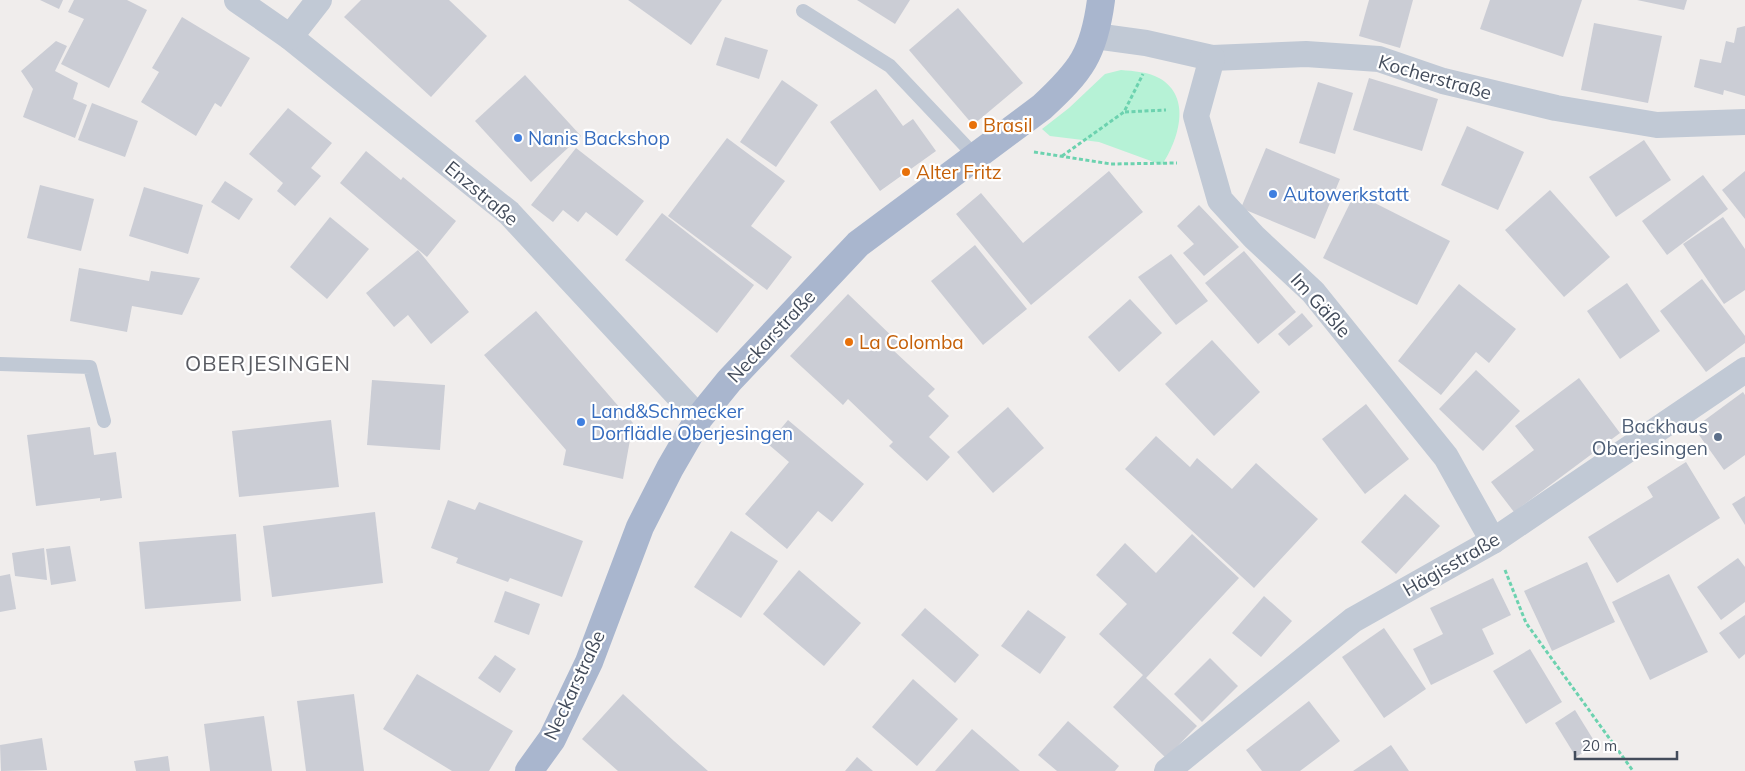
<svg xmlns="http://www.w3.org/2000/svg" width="1745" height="771" viewBox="0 0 1745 771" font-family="Mulish,sans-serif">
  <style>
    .green { fill: #b6f2d6 }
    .building { fill: #cbcdd5 }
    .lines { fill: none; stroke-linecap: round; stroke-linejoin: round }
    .path { stroke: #6cd2af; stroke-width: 3; stroke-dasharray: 4 2.5; stroke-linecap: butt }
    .service { stroke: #c1c9d5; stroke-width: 14 }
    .minor { stroke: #c1c9d5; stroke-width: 26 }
    .primary { stroke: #a9b6ce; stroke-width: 28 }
    .food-dot { fill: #e8710a; stroke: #fff; stroke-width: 2 }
    .shop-dot { fill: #3f7fe0; stroke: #fff; stroke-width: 2 }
    .service-dot { fill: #5c6f8a; stroke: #fff; stroke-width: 2 }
    .labels { text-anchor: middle; stroke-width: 4.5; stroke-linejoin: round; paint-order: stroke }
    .street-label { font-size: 19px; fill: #434c5b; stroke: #fff }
    .food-label { font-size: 19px; fill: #c56008; stroke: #fff; text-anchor: start }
    .shop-label { font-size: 19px; fill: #366cbe; stroke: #fff; text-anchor: start }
    .service-label { font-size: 19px; fill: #4e5e75; stroke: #fff; text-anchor: end }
    .quarter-label { font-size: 21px; letter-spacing: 1px; fill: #595b62; stroke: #fff }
  </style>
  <rect width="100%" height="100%" fill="#f0edec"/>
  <path class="green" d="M1121 70C1134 71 1148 72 1159 78 1193 97 1178 141 1162 165L1099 142 1050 136 1042 129 1069 108 1105 74Z"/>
  <g class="building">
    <path d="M40 0H63L59 9Z"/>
    <path d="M74 0H127L147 10 109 88 61 64 84 19 68 12Z"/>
    <path d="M361 0H449L487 36 431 97 344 17Z"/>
    <path d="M628 0H722L691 45Z"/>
    <path d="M857 0H910L895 24Z"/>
    <path d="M1369 0H1413L1400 48 1359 36Z"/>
    <path d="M1490 0H1582L1563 57 1480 29Z"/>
    <path d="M1637 0H1687L1684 10Z"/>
    <path d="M958 8 1023 83 973 125 909 50Z"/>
    <path d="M182 17 250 58 221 107 215 103 196 136 141 102 159 72 152 68Z"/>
    <path d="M1594 23 1662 36 1648 103 1581 90Z"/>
    <path d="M1745 26V96L1724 90 1723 95 1694 87 1700 59 1721 63 1726 41 1734 43 1737 28Z"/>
    <path d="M725 37 768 50 759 79 716 65Z"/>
    <path d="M56 41 67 46 55 71 78 83 73 99 87 105 75 138 23 117 33 89 21 71Z"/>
    <path d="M525 75 581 136 531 182 475 121Z"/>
    <path d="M1369 78 1438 99 1422 151 1353 130Z"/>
    <path d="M782 80 818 105 776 167 740 142Z"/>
    <path d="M1318 82 1353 93 1335 154 1299 143Z"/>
    <path d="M876 89 903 126 913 119 936 151 880 191 830 122Z"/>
    <path d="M92 103 138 121 125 157 78 140Z"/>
    <path d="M288 108 332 143 311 168 321 176 295 206 277 191 283 183 249 154Z"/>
    <path d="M1467 126 1524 152 1498 210 1441 185Z"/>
    <path d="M727 138 785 181 751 226 792 257 767 290 668 216Z"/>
    <path d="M1644 140 1671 180 1616 217 1589 177Z"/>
    <path d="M576 148 644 201 617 236 586 212 578 222 563 210 553 222 531 205Z"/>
    <path d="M1266 148 1340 179 1315 239 1241 208Z"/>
    <path d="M366 151 401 180 403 177 456 221 427 257 340 183Z"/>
    <path d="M1109 171 1143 212 1031 305 956 214 981 193 1023 243Z"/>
    <path d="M1745 171V219L1722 190Z"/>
    <path d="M1703 175 1728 209 1667 255 1642 221Z"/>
    <path d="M225 181 253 199 239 220 211 202Z"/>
    <path d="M40 185 94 199 81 251 27 238Z"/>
    <path d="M144 187 203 205 188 254 129 236Z"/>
    <path d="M1550 190 1610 257 1564 297 1505 230Z"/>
    <path d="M1355 193 1450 241 1417 305 1323 258Z"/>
    <path d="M1199 205 1239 247 1204 276 1183 253 1194 244 1177 226Z"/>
    <path d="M662 213 754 285 717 333 625 260Z"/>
    <path d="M330 217 369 249 327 299 290 267Z"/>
    <path d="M1723 217 1745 249V290L1724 304 1683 244Z"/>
    <path d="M975 245 1027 309 983 345 931 281Z"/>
    <path d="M418 250 469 312 431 344 408 315 394 327 366 293Z"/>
    <path d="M1244 251 1296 312 1258 344 1205 283Z"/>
    <path d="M1171 254 1208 301 1176 325 1138 277Z"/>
    <path d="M79 268 149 281 151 271 200 278 182 315 132 306 127 332 70 321Z"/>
    <path d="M1702 279 1745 336V343L1706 372 1660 311Z"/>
    <path d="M1627 283 1660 331 1620 359 1587 311Z"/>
    <path d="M1459 284 1516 329 1489 363 1476 352 1441 395 1398 361Z"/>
    <path d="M848 294 900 344 894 351 935 389 928 396 949 416 929 437 950 457 927 481 889 446 893 442 848 399 843 405 790 356Z"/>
    <path d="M1130 299 1162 333 1119 372 1088 337Z"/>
    <path d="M536 311 633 423 623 479 563 465 566 450 484 355Z"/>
    <path d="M1302 313 1313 326 1289 346 1278 334Z"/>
    <path d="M1212 340 1260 392 1214 436 1165 384Z"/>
    <path d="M1476 370 1520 411 1483 451 1439 409Z"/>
    <path d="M1579 378 1620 433 1514 512 1491 482 1534 450 1515 426Z"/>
    <path d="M372 380 445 385 440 450 367 445Z"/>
    <path d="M1743 392 1745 395V455L1724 470 1694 428Z"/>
    <path d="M1366 404 1409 459 1365 494 1322 439Z"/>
    <path d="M1008 407 1044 448 993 493 957 452Z"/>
    <path d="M331 420 339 487 239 497 232 431Z"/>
    <path d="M788 420 864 484 832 522 818 511 787 549 745 514 789 462 768 444Z"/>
    <path d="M90 427 94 455 116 452 122 498 100 501V498L36 506 27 435Z"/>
    <path d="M1156 436 1190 467 1197 458 1232 489 1256 463 1318 519 1254 588 1125 469Z"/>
    <path d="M1686 462 1720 518 1617 583 1588 537 1653 497 1647 487Z"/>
    <path d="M1405 494 1440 526 1396 574 1361 542Z"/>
    <path d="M1745 496V525L1732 504Z"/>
    <path d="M448 500 475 510 479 502 583 541 562 597 510 578 508 582 456 563 458 558 431 548Z"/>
    <path d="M375 512 383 583 272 597 263 526Z"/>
    <path d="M731 531 778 561 741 618 694 587Z"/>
    <path d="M236 534 241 601 145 609 139 542Z"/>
    <path d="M1192 534 1239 578 1146 678 1197 726 1166 758 1113 707 1143 675 1099 634 1127 604 1096 575 1125 543 1156 573Z"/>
    <path d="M70 546 76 581 51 585 46 549Z"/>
    <path d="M44 548 47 580 15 576 12 553Z"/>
    <path d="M1738 558 1745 567V602L1721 620 1697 587Z"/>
    <path d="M1587 562 1615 622 1552 651 1524 591Z"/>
    <path d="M799 570 861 623 824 666 763 614Z"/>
    <path d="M10 574 16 609 0 612V576Z"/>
    <path d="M1669 574 1708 652 1650 680 1612 602Z"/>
    <path d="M1493 578 1511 615 1482 629 1494 654 1431 685 1413 649 1443 634 1430 608Z"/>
    <path d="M505 591 540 604 529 635 494 622Z"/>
    <path d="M1264 596 1292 621 1261 657 1232 633Z"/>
    <path d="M925 608 979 655 955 683 901 635Z"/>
    <path d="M1028 610 1066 637 1040 674 1001 646Z"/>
    <path d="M1745 615V654L1739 659 1719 633Z"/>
    <path d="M1384 628 1426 689 1384 718 1342 657Z"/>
    <path d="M1530 649 1562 702 1526 724 1493 671Z"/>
    <path d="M495 655 516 669 500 693 478 678Z"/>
    <path d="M1210 658 1238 686 1202 722 1174 694Z"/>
    <path d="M417 674 513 731 489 771H452L383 729Z"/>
    <path d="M913 679 958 719 917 766 872 727Z"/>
    <path d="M354 694 364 771H306L297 701Z"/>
    <path d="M623 694 674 741 708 771H618L582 739Z"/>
    <path d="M1309 701 1340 741 1300 771H1262L1246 750Z"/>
    <path d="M1575 710 1596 744 1576 757 1555 723Z"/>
    <path d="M264 716 272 771H210L204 724Z"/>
    <path d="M1068 721 1119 766 1115 771H1057L1038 755Z"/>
    <path d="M972 729 995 749 1020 771H935Z"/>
    <path d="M42 738 47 770 1 771 0 745Z"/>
    <path d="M1391 745 1409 771H1353Z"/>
    <path d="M168 756 170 771H136L134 761Z"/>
    <path d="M857 757 873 771H845Z"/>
  </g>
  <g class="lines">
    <g class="path">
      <path d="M1125 112 1166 110"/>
      <path d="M1034 152 1111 164 1177 163"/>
      <path d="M1062 156 1124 112 1143 74"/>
      <path d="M1505 570 1526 623 1633 771"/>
    </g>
    <g class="service">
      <path d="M803 11 890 66 976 157"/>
      <path d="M0 364 90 367 104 421"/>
    </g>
    <g class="minor">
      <path d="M237 0 290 37 509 213 699 418"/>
      <path d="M1095 36 1146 43 1212 58 1306 54 1379 59 1443 81 1556 108 1657 125 1745 122"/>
      <path d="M290 37 319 0"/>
      <path d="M1212 58 1196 116 1220 200 1254 237 1313 292 1446 457 1493 541"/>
      <path d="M1167 771 1353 620 1493 541 1745 370"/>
    </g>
    <path class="primary" d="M529 771 552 739 589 662 640 527 670 468 699 418 729 381 858 244 1042 107C1081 71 1094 54 1101 0"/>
  </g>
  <g class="food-dot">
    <circle cx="973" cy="125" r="5"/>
    <circle cx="906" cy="172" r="5"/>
    <circle cx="849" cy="342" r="5"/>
  </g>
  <g class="shop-dot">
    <circle cx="518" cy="138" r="5"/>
    <circle cx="1273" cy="194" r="5"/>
    <circle cx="581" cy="422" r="5"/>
  </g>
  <circle class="service-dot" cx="1718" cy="437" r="5"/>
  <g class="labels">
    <g class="street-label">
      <text transform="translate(1435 77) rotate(16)" y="7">Kocherstraße</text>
      <text transform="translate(482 193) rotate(40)" y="7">Enzstraße</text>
      <text transform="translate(1321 305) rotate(48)" y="7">Im Gäßle</text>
      <text transform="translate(771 336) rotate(-47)" y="7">Neckarstraße</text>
      <text transform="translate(1451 564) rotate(-30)" y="7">Hägisstraße</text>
      <text transform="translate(574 685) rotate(-65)" y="7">Neckarstraße</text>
    </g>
    <g class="food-label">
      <text x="983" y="132">Brasil</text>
      <text x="916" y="179">Alter Fritz</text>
      <text x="859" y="349">La Colomba</text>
    </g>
    <g class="shop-label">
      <text x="528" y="145">Nanis Backshop</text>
      <text x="1283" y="201">Autowerkstatt</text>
      <text x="591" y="418">Land&amp;Schmecker<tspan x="591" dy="22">Dorflädle Oberjesingen</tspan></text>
    </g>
    <g class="service-label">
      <text x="1708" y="433">Backhaus<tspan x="1708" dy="22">Oberjesingen</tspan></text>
    </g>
    <g class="quarter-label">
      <text x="268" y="371">OBERJESINGEN</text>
    </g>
  </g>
  <path d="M1575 751v8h102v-8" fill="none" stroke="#434c5b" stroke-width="2.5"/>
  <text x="1582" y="751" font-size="15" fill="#434c5b" stroke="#ffffff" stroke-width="4" paint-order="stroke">20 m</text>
</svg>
